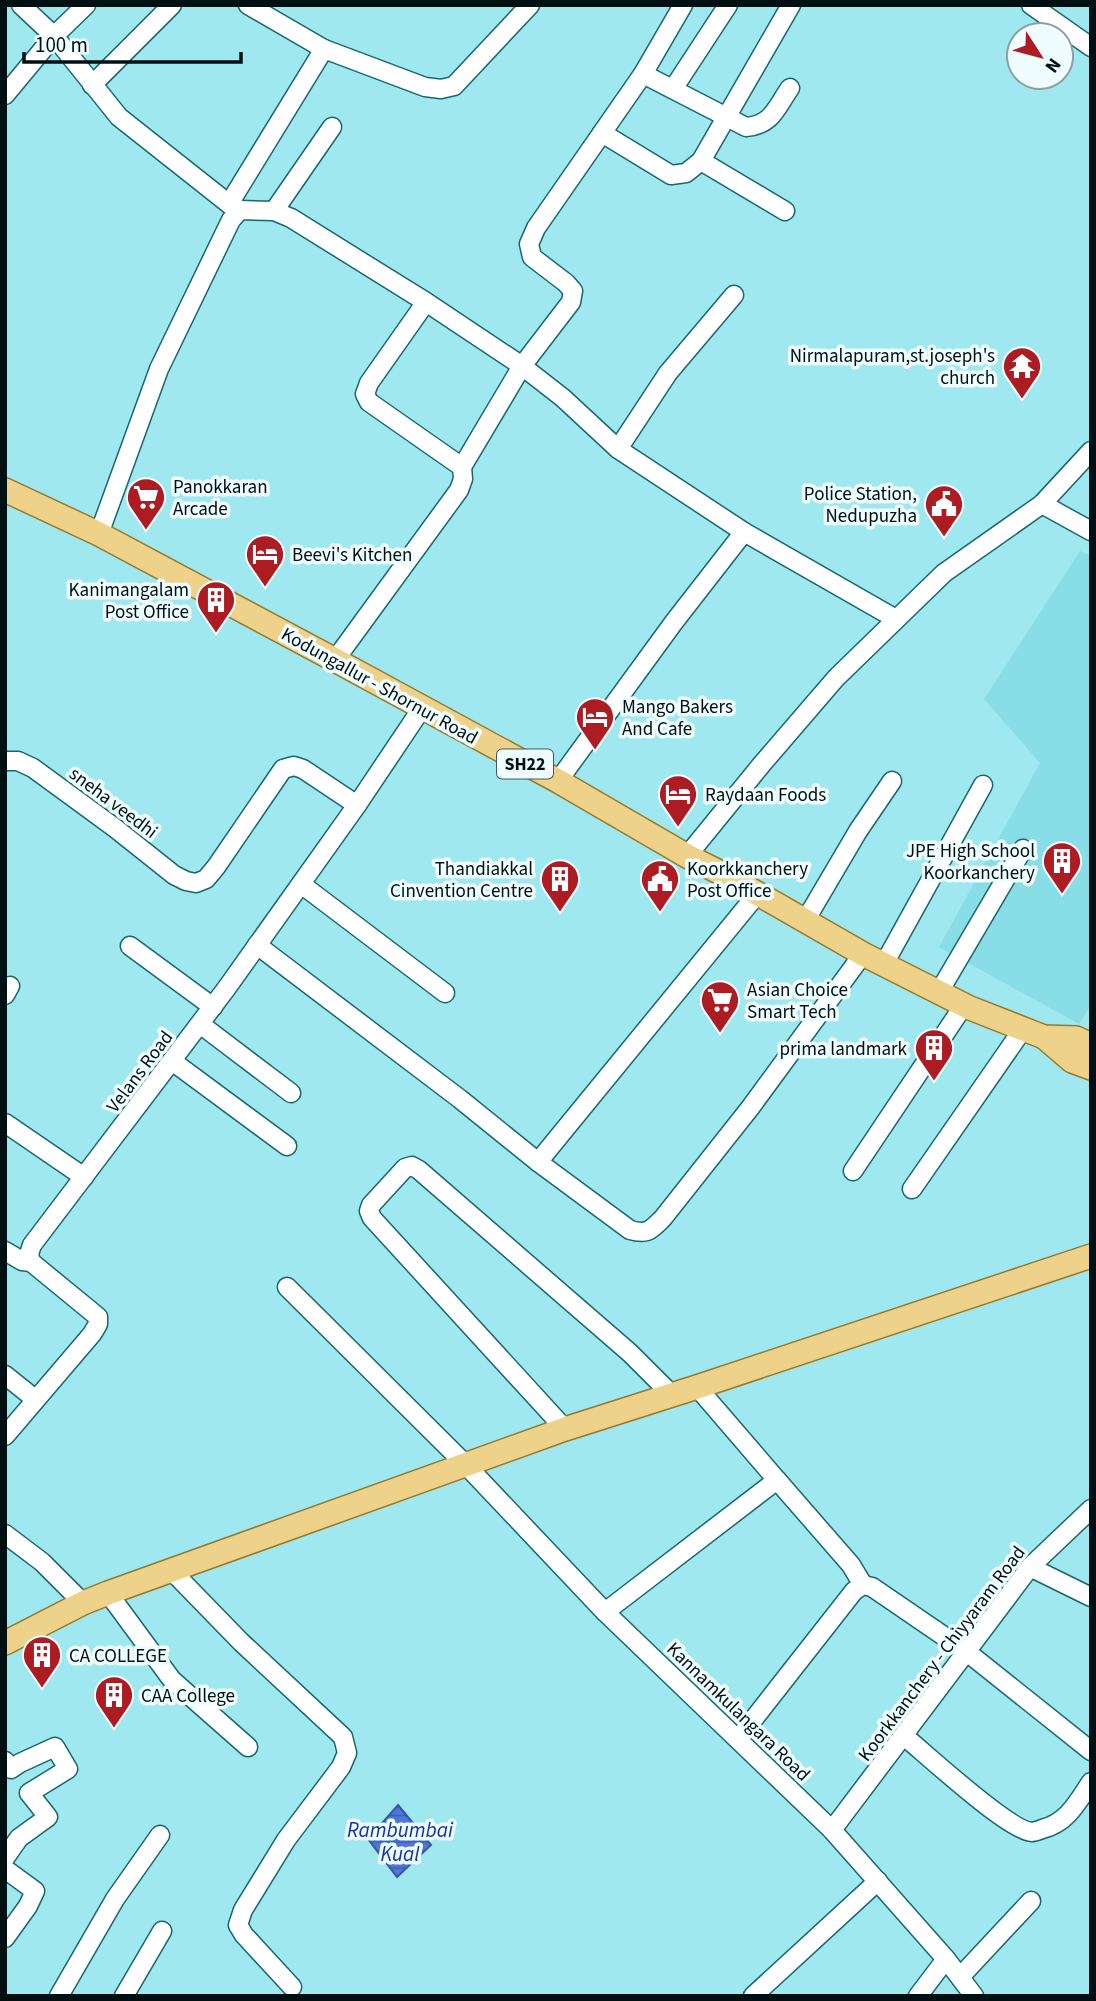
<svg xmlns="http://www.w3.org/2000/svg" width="1096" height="2001" viewBox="0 0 1096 2001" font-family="'Source Sans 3',sans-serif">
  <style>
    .built { fill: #89dde7 }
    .water { fill: url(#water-rules); stroke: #37589f; stroke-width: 2 }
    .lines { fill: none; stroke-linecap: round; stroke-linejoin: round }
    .minor-casing { stroke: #18676f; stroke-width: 21 }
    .major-casing { stroke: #957a2d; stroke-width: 26 }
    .minor { stroke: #fff; stroke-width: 18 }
    .major { stroke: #efd289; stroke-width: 23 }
    .labels { text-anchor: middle; stroke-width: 7; stroke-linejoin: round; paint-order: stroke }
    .shield { fill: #effdff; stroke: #485659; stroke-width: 2 }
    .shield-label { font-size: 18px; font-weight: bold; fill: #000f12 }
    .poi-label { font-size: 19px; fill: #000f12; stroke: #effdff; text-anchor: start }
    .street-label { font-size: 19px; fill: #000f12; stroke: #effdff }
    .water-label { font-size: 21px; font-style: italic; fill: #1232a8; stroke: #effdff }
  </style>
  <defs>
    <pattern id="water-rules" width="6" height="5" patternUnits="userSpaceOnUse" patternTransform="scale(1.75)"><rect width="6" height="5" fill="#4e77dc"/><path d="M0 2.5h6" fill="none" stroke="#3e60b1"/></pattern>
  </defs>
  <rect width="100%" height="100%" fill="#9fe8f0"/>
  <path class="built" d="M1080 551 1091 556V1005L1079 1024 939 947 1040 763 984 699Z"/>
  <path class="water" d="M398 1805 431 1845 397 1877 368 1839Z"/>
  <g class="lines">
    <g class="minor-casing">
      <g id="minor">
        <path d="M21 5 54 36 119 117 229 204 240 210"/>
        <path d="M248 5 324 49 425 87 441 89 454 86 530 5"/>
        <path d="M1031 5 1091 47"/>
        <path d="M643 74 746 127C772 125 776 108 790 88"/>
        <path d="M92 85 172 5"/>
        <path d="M673 89 728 5"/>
        <path d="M5 95 54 36 86 5"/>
        <path d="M602 133 671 175 686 173 701 161 791 5"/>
        <path d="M701 161 785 211"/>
        <path d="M229 204 324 49"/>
        <path d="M274 211 332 127"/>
        <path d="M426 302 369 383 365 394 369 402 462 467 522 366 571 302 573 291 566 283 532 257 529 244 536 228 643 74 683 5"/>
        <path d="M618 449 668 373 734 295"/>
        <path d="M1042 504 1091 531"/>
        <path d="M99 534 159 369 231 220 240 210 274 211 291 218 426 302 522 366 563 398 618 449 744 532"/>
        <path d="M335 660 459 490 463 479 462 467"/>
        <path d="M5 761H18L33 768 115 828 174 875 186 881 196 883 206 879 216 867 283 769 294 766 303 769 357 805"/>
        <path d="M558 781 674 622 744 532 896 619"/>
        <path d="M687 856 762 764 836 678 944 573 1042 504 1091 451"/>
        <path d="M301 884 445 993"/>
        <path d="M805 921 858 831 892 781"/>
        <path d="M257 945 460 1099 538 1162 758 893"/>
        <path d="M130 946 213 1007"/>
        <path d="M884 964 983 785"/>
        <path d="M939 992 1023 849"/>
        <path d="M5 995 10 986"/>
        <path d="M200 1024 291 1093"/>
        <path d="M172 1061 287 1146"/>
        <path d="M5 1123 84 1177"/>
        <path d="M538 1162 630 1230C648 1235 651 1230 663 1218L750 1108 863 954"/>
        <path d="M853 1171 964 1005"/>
        <path d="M912 1189 1023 1029"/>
        <path d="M5 1251 22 1261 31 1262"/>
        <path d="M287 1287 465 1464 605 1612 832 1830 946 1959 974 1996"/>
        <path d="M5 1375 35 1399"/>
        <path d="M565 1429 372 1218 369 1211 371 1205 405 1168 412 1166 419 1170 630 1353 671 1394"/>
        <path d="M5 1436 92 1334 98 1324V1317L92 1312 31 1262 29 1254 32 1245 226 989 357 805 422 708"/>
        <path d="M777 1480 851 1565 863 1585"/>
        <path d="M5 1534 42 1562 83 1603"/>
        <path d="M1030 1567 1091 1597"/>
        <path d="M171 1570 241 1642 343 1737 347 1753 341 1767 286 1840 243 1910 238 1925 244 1935 292 1987"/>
        <path d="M108 1593 172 1680 248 1747"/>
        <path d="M605 1612 777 1480 697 1387"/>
        <path d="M904 1736C926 1754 1009 1831 1032 1832 1033 1832 1041 1830 1042 1829 1067 1823 1077 1803 1091 1782"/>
        <path d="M738 1739 854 1591 863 1585 872 1587 967 1652 1091 1751"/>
        <path d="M5 1761 11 1769 20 1763 55 1747 68 1769 29 1793 48 1817 19 1838 5 1858"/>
        <path d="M832 1830 1030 1567 1091 1509"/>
        <path d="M5 1869 35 1891 28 1906 5 1938"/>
        <path d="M960 1977 1031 1901"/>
        <path d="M59 1996 115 1899 160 1835"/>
        <path d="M124 1996 162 1931"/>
        <path d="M753 1996 878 1881"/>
        <path d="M918 1996 946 1959"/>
      </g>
    </g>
    <g class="major-casing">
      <g id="major">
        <path d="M5 490 99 534 335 660 558 781 687 856 727 876 863 954 970 1008 1044 1037 1076 1038 1091 1045"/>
        <path d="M1044 1037 1072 1061 1091 1068"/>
        <path d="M5 1643 83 1603 108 1593 565 1429 697 1387 1091 1256"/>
      </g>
    </g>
    <use href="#minor" class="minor"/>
    <use href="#major" class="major"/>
  </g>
  <defs>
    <g id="temple-pin" transform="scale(2.0125)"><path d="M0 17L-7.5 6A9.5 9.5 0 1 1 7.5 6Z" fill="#ae1c23" stroke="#effdff"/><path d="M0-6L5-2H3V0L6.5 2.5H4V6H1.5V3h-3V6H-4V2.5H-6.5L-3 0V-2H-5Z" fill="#fff"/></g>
    <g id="supermarket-pin" transform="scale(2.0125)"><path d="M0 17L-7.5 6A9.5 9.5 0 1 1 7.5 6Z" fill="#ae1c23" stroke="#effdff"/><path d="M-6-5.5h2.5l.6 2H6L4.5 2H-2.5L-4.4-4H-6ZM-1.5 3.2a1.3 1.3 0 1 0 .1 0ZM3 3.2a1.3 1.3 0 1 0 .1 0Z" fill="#fff"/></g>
    <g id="civic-pin" transform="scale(2.0125)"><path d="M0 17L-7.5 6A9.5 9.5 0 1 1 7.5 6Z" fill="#ae1c23" stroke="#effdff"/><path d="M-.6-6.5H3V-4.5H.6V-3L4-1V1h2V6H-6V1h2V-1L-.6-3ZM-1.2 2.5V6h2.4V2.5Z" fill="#fff"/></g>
    <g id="hotel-pin" transform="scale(2.0125)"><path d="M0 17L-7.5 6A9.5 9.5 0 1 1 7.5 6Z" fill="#ae1c23" stroke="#effdff"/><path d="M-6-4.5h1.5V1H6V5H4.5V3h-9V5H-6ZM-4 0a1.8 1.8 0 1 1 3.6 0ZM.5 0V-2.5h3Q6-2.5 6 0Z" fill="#fff"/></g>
    <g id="building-pin" transform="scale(2.0125)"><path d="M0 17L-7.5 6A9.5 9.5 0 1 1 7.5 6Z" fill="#ae1c23" stroke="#effdff"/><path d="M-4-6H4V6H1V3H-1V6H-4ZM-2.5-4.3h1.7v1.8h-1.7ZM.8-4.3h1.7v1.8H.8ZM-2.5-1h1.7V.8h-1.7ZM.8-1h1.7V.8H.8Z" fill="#fff"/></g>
  </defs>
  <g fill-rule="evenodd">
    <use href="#temple-pin" x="1022" y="366"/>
    <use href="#supermarket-pin" x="146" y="497"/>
    <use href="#civic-pin" x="944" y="504"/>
    <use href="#hotel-pin" x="265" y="554"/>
    <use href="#building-pin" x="216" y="600"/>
    <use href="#hotel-pin" x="595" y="717"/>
    <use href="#hotel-pin" x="678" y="794"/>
    <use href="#building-pin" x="1062" y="861"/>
    <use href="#building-pin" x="560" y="879"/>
    <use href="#civic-pin" x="660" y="879"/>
    <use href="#supermarket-pin" x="720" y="1000"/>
    <use href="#building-pin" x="934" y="1048"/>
    <use href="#building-pin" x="42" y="1655"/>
    <use href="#building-pin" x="114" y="1695"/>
  </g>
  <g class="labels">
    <rect class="shield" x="497" y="749.5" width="56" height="29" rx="5"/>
    <g class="shield-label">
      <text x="525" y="770">SH22</text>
    </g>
    <g class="poi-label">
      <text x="995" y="362" text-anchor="end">Nirmalapuram,st.joseph's<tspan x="995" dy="22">church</tspan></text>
      <text x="173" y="493">Panokkaran<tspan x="173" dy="22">Arcade</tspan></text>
      <text x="917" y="500" text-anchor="end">Police Station,<tspan x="917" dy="22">Nedupuzha</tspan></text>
      <text x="292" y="561">Beevi's Kitchen</text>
      <text x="189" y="596" text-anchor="end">Kanimangalam<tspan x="189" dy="22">Post Office</tspan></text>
      <text x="622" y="713">Mango Bakers<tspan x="622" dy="22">And Cafe</tspan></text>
      <text x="705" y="801">Raydaan Foods</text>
      <text x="1035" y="857" text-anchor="end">JPE High School<tspan x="1035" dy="22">Koorkanchery</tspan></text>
      <text x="533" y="875" text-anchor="end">Thandiakkal<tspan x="533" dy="22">Cinvention Centre</tspan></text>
      <text x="687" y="875">Koorkkanchery<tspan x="687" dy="22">Post Office</tspan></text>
      <text x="747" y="996">Asian Choice<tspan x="747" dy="22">Smart Tech</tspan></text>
      <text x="907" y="1055" text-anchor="end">prima landmark</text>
      <text x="69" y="1662">CA COLLEGE</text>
      <text x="141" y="1702">CAA College</text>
    </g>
    <g class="street-label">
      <text transform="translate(380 685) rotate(29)" y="7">Kodungallur - Shornur Road</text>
      <text transform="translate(114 802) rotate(37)" y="7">sneha veedhi</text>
      <text transform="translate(139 1071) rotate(-53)" y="7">Velans Road</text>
      <text transform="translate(941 1653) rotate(-53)" y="7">Koorkkanchery - Chiyyaram Road</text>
      <text transform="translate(739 1711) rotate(44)" y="7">Kannamkulangara Road</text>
    </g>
    <g class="water-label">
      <text x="400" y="1837">Rambumbai<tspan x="400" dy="24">Kual</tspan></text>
    </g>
  </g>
  <rect width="1096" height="2001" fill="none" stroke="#000f12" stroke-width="14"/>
  <g transform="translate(1040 56) rotate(126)"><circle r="33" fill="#effdff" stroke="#8f9ea0" stroke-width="2"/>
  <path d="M0-5L12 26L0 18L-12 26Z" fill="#ae1c23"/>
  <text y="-10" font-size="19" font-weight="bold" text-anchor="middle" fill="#000f12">N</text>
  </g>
  <path d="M24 52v10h217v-10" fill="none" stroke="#000f12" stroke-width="3.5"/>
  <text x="35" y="52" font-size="21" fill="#000f12" stroke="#effdff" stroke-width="5" paint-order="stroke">100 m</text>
</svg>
